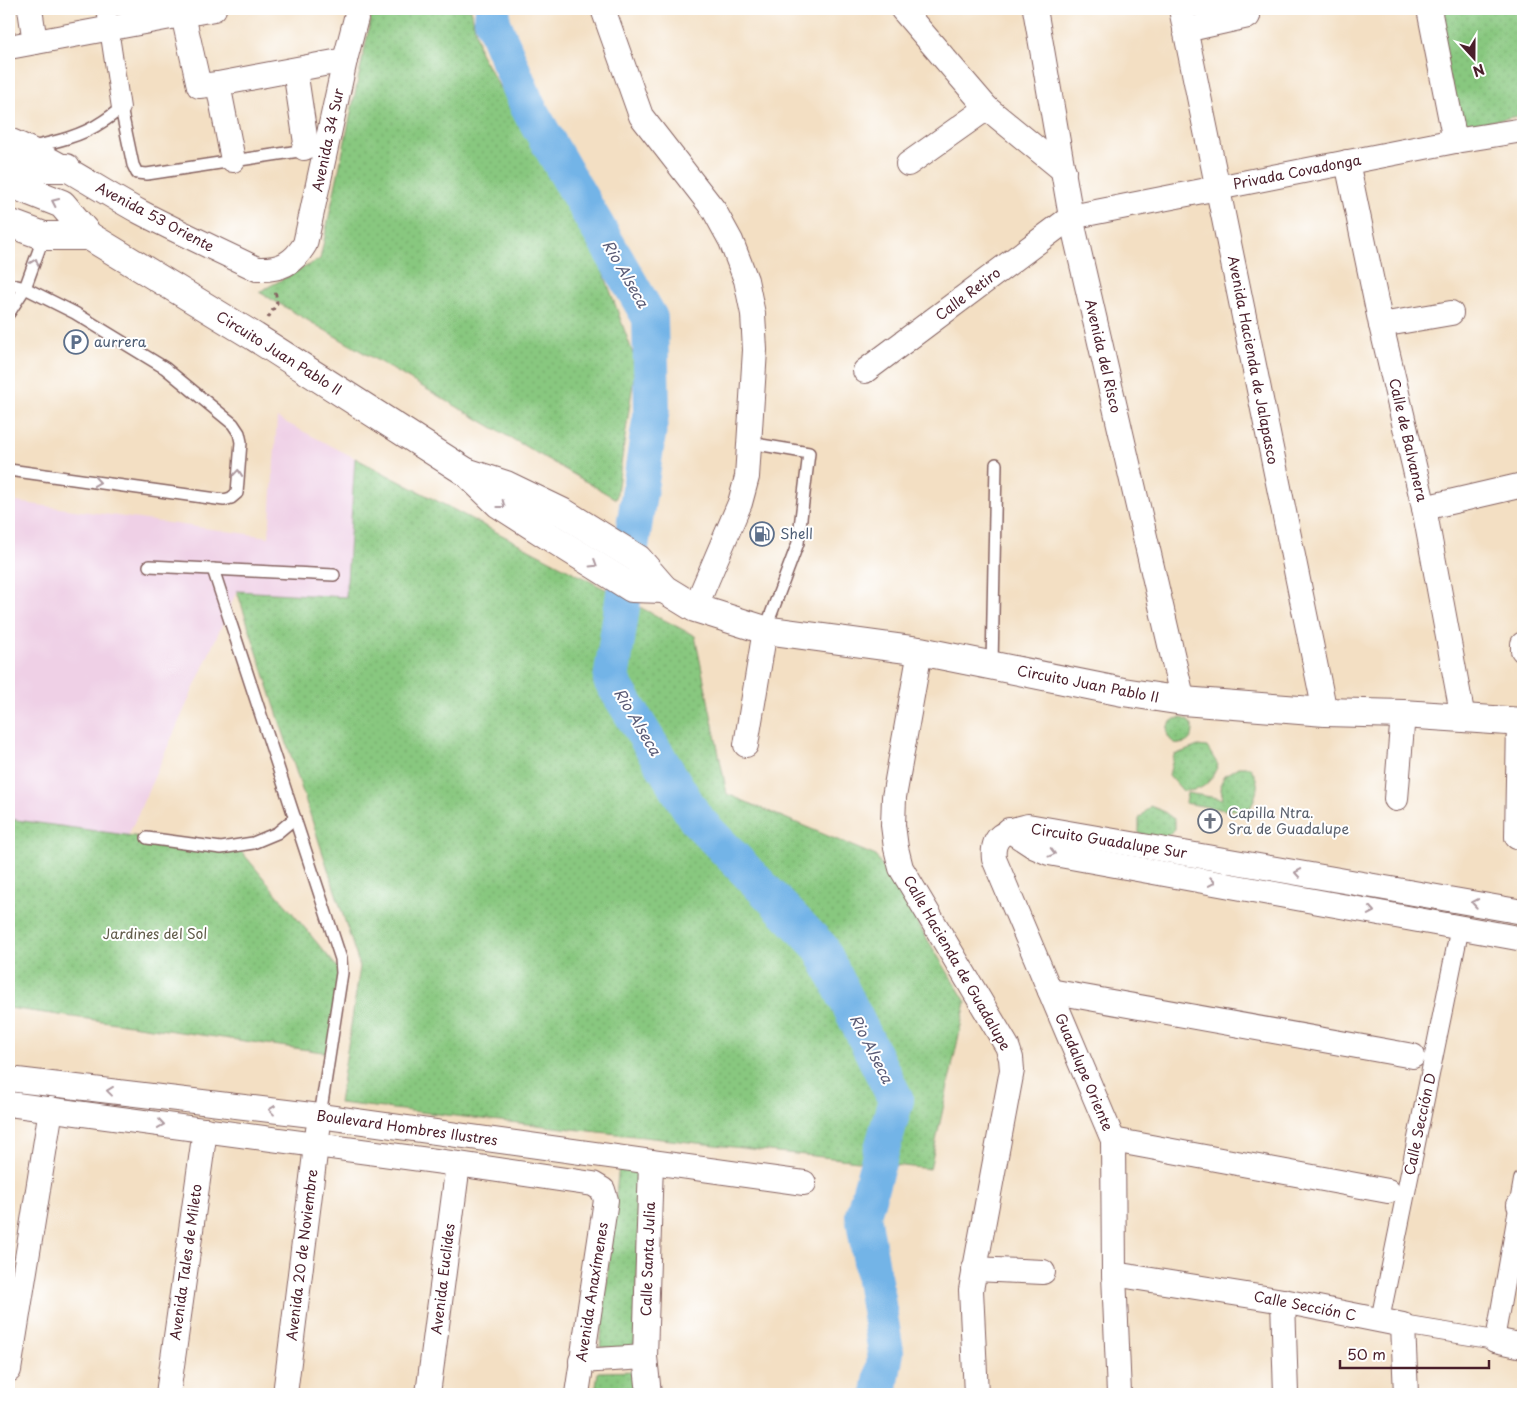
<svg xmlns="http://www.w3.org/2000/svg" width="1532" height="1403" viewBox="0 0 1532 1403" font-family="'Playpen Sans',sans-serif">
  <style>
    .built { fill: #efd0e6 }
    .park { fill: url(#park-dots); stroke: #697455 }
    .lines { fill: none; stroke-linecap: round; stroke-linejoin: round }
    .river { stroke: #73b4e7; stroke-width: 36 }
    .service-casing { stroke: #856260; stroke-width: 14 }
    .pedestrian-casing { stroke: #856260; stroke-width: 20 }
    .minor-casing { stroke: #856260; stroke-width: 26 }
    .primary-casing { stroke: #856260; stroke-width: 30 }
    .path { stroke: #856260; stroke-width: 3; stroke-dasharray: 4 4; stroke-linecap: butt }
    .service { stroke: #fff; stroke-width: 11 }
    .pedestrian { stroke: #fff; stroke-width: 18 }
    .minor { stroke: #fff; stroke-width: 24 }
    .primary { stroke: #fff; stroke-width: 28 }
    .oneway { stroke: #ae9aa0 }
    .labels { text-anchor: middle; stroke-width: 4; stroke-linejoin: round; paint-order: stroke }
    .street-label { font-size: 14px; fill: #4a1f2b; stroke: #fff }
    .service-label { font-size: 14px; fill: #4e5e75; stroke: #fff; text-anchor: start }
    .worship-label { font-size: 14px; fill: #5b616d; stroke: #fff; text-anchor: start }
    .park-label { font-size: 14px; fill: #605a48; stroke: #fff }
    .water-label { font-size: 15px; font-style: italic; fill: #5a5b76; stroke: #fff }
  </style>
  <defs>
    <pattern id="park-dots" width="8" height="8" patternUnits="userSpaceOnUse" patternTransform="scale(1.25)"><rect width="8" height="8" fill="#88c87f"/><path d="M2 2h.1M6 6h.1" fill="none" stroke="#77ab6e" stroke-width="1.8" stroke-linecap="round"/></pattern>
  </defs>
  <rect width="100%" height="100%" fill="#fff"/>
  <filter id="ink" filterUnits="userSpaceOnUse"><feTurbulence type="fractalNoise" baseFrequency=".02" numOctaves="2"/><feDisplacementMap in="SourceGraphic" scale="10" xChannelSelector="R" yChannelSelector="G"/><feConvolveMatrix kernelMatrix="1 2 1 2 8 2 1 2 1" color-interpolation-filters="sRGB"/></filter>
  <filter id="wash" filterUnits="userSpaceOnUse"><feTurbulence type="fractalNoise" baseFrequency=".0096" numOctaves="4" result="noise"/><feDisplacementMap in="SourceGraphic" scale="20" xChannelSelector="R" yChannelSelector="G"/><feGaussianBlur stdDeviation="1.12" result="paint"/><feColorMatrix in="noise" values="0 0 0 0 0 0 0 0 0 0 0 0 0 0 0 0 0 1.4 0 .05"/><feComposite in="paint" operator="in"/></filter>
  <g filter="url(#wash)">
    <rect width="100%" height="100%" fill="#f3dfc3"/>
    <path class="built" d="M277 418 355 458 346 597 237 591 128 836 9 819V501L269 537Z"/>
    <g class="park">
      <path d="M373 9H471L480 53 599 260 636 362 616 499 259 292 320 259Z"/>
      <path d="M1433 9H1523V115L1457 128Z"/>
      <path d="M355 458 695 636 727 794 876 856 966 1002 930 1169 339 1103 360 967 237 591 346 597Z"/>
      <circle cx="1180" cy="731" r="13"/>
      <path d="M1198 746 1207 747 1218 765C1210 783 1204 791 1183 791L1169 775 1174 755Z"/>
      <path d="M1238 767H1250C1261 784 1258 789 1251 807L1238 811 1232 809 1231 811 1185 803 1187 793 1223 799 1220 785 1225 775Z"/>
      <path d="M1150 806 1163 811 1175 820V829L1167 836 1153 840 1139 833V819Z"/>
      <path d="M9 819 221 848 237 846 342 973 330 1053 9 1008Z"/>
      <path d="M619 1166 640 1170 635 1350 600 1347Z"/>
      <path d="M639 1371 641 1394H595L598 1372Z"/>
    </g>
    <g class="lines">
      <path class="river" d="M493 9 492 20 528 107 650 318 652 408 611 680 696 819 821 948 896 1100 863 1215 886 1352 879 1394"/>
    </g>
  </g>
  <g filter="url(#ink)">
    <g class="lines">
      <g class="service-casing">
        <g id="service">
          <path d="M32 147C55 142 82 136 102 122 109 118 115 113 121 108L133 165 137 173 147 174 299 151 304 148"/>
          <path d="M9 284 25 288 75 313 165 368 233 424 239 433 241 442 237 493 231 498 224 500 9 470"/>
          <path d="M9 313 25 288 44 236"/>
          <path d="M750 443 809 453 798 543 765 630"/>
          <path d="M149 566 334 575"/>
          <path d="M213 569 341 959 342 973 320 1116"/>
          <path d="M992 665 996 464"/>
          <path d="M147 838 221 848 253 843 277 833 295 818"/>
        </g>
      </g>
      <g class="pedestrian-casing">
        <g id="pedestrian">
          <path d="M106 9 121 108"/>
          <path d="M1380 1320 1460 927"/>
          <path d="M1403 1325 1495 1340 1523 1180"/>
        </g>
      </g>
      <g class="minor-casing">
        <g id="minor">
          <path d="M30 9 35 42"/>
          <path d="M603 9 641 116 714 210 731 241 746 280 753 314 755 350 747 477 740 503 695 608"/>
          <path d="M902 9 987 108 1064 171"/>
          <path d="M1035 9 1071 217 1183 701"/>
          <path d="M1181 9 1325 712"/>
          <path d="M1429 9 1455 141"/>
          <path d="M183 15 199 86 218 84 345 60"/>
          <path d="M1185 30 1248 16"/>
          <path d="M9 47 214 9"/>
          <path d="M295 70 306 143 304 148"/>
          <path d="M218 84 233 160"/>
          <path d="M9 140C55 159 96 188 140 212 178 232 218 250 257 269 280 270 293 264 305 244L345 60 356 18 357 9"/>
          <path d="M1347 162 1381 325 1424 508 1463 718"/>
          <path d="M908 164 987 108"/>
          <path d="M1381 325 1451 313"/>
          <path d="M865 371 1071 217 1455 141 1523 130"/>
          <path d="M1424 508 1523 485"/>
          <path d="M1523 644V650"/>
          <path d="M920 651 894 797 893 825 896 848 901 868 1007 1046 1011 1058 1012 1070 971 1290 976 1394"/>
          <path d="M746 745 765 630"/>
          <path d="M1396 799 1403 714"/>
          <path d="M1009 830 1035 847 1049 853 1523 939"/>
          <path d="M1517 837 1519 722"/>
          <path d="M1050 991 1413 1056"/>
          <path d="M9 1079 320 1116 804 1183"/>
          <path d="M9 1104 458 1164 593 1184 603 1190 606 1200 577 1394"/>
          <path d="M1113 1140 1388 1191"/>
          <path d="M1519 1205 1523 1206"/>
          <path d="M974 1269 1043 1272"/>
          <path d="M1114 1274 1283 1301 1403 1325 1406 1394"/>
          <path d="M1283 1301 1286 1394"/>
          <path d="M1495 1340 1523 1346"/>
          <path d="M581 1361 645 1357"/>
          <path d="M9 1370 51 1109"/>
          <path d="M168 1394 205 1130"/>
          <path d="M285 1394 318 1130"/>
          <path d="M428 1394 458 1164"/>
          <path d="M649 1394 645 1357 651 1162"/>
          <path d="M1119 1394 1114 1274 1113 1140 994 859C991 833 1008 831 1028 826L1523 912"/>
        </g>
      </g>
      <g class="primary-casing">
        <g id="primary">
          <path d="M9 168H66"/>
          <path d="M9 183 62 204 89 236 255 337 466 472 499 504 555 540 632 588 664 589"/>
          <path d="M9 223 44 236H89"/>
          <path d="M466 472 506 485 564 513 638 559 664 589 695 608 765 630 920 651 1123 692 1183 701 1325 712 1403 714 1523 722"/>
        </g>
      </g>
      <path class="path" d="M268 318 277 303 275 289"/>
      <use href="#service" class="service"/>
      <use href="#pedestrian" class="pedestrian"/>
      <use href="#minor" class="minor"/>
      <use href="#primary" class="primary"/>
    </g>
    <defs><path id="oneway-chevron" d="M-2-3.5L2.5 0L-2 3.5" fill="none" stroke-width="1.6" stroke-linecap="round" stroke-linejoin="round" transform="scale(1.25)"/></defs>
    <g class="oneway">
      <use href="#oneway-chevron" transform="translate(55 202) rotate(-155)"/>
      <use href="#oneway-chevron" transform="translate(35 262) rotate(-70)"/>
      <use href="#oneway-chevron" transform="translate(238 473) rotate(-85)"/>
      <use href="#oneway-chevron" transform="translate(97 482) rotate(8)"/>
      <use href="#oneway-chevron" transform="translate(502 505) rotate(37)"/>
      <use href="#oneway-chevron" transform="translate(594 564) rotate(32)"/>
      <use href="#oneway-chevron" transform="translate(1052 853) rotate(15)"/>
      <use href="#oneway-chevron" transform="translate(1298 873) rotate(-170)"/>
      <use href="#oneway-chevron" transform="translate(1212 882) rotate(10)"/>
      <use href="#oneway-chevron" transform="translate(1475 903) rotate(-170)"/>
      <use href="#oneway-chevron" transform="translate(1371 911) rotate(10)"/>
      <use href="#oneway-chevron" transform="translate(110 1091) rotate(-173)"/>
      <use href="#oneway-chevron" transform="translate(272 1110) rotate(-173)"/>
      <use href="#oneway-chevron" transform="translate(161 1124) rotate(8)"/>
    </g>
  </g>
  <defs>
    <g id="parking-ring" transform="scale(1.25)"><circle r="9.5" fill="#fff" stroke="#5c6f8a" stroke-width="1.5"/><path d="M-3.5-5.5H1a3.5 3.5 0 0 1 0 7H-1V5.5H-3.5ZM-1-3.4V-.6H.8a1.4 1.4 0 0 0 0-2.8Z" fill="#5c6f8a"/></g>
    <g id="fuel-ring" transform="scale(1.25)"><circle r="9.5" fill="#fff" stroke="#5c6f8a" stroke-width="1.5"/><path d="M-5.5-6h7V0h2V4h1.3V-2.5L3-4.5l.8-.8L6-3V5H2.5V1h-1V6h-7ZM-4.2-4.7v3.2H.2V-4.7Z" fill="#5c6f8a"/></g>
    <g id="church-ring" transform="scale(1.25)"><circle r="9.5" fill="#fff" stroke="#6b7280" stroke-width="1.5"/><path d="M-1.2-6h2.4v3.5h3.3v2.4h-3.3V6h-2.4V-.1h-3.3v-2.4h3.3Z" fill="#6b7280"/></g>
  </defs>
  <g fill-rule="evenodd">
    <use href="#parking-ring" x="76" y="342"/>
    <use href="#fuel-ring" x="762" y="534"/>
    <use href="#church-ring" x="1210" y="821"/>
  </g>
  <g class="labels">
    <g class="street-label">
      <text transform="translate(328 140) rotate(-78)" y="5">Avenida 34 Sur</text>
      <text transform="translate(1297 172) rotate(-11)" y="5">Privada Covadonga</text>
      <text transform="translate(155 217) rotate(28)" y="5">Avenida 53 Oriente</text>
      <text transform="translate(968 294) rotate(-37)" y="5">Calle Retiro</text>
      <text transform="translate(279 353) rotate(32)" y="5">Circuito Juan Pablo II</text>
      <text transform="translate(1103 356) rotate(77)" y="5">Avenida del Risco</text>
      <text transform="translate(1253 360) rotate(79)" y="5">Avenida Hacienda de Jalapasco</text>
      <text transform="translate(1408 440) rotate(77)" y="5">Calle de Balvanera</text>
      <text transform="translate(1088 684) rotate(11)" y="5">Circuito Juan Pablo II</text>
      <text transform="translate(1109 841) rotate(9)" y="5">Circuito Guadalupe Sur</text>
      <text transform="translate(957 963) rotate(60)" y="5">Calle Hacienda de Guadalupe</text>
      <text transform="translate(1084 1072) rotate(67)" y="5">Guadalupe Oriente</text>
      <text transform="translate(1420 1124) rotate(-78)" y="5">Calle Sección D</text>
      <text transform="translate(407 1128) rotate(8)" y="5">Boulevard Hombres Ilustres</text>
      <text transform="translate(302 1255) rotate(-83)" y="5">Avenida 20 de Noviembre</text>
      <text transform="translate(648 1259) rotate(-88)" y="5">Calle Santa Julia</text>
      <text transform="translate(186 1262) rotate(-82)" y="5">Avenida Tales de Mileto</text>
      <text transform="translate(443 1279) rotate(-83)" y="5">Avenida Euclides</text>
      <text transform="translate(592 1292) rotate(-81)" y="5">Avenida Anaxímenes</text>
      <text transform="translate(1305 1306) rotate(11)" y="5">Calle Sección C</text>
    </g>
    <g class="service-label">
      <text x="94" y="347">aurrera</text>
      <text x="780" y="539">Shell</text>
    </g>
    <g class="worship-label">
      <text x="1228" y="818">Capilla Ntra.<tspan x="1228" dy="16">Sra de Guadalupe</tspan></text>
    </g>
    <g class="park-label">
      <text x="155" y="939">Jardines del Sol</text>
    </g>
    <g class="water-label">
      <text transform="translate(625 274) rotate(60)" y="5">Rio Alseca</text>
      <text transform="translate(637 722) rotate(59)" y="5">Rio Alseca</text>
      <text transform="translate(871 1049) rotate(63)" y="5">Rio Alseca</text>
    </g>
  </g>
  <rect width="1532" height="1403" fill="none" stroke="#fff" stroke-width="30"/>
  <g transform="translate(1474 58) rotate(159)" stroke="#ffffff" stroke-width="4" paint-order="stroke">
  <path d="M0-4L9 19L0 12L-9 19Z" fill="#4a1f2b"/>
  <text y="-8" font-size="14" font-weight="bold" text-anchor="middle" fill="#4a1f2b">N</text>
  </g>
  <path d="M1340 1360v8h149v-8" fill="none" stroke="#4a1f2b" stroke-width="2.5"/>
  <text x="1347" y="1360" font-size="15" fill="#4a1f2b" stroke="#ffffff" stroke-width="4" paint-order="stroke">50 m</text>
</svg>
